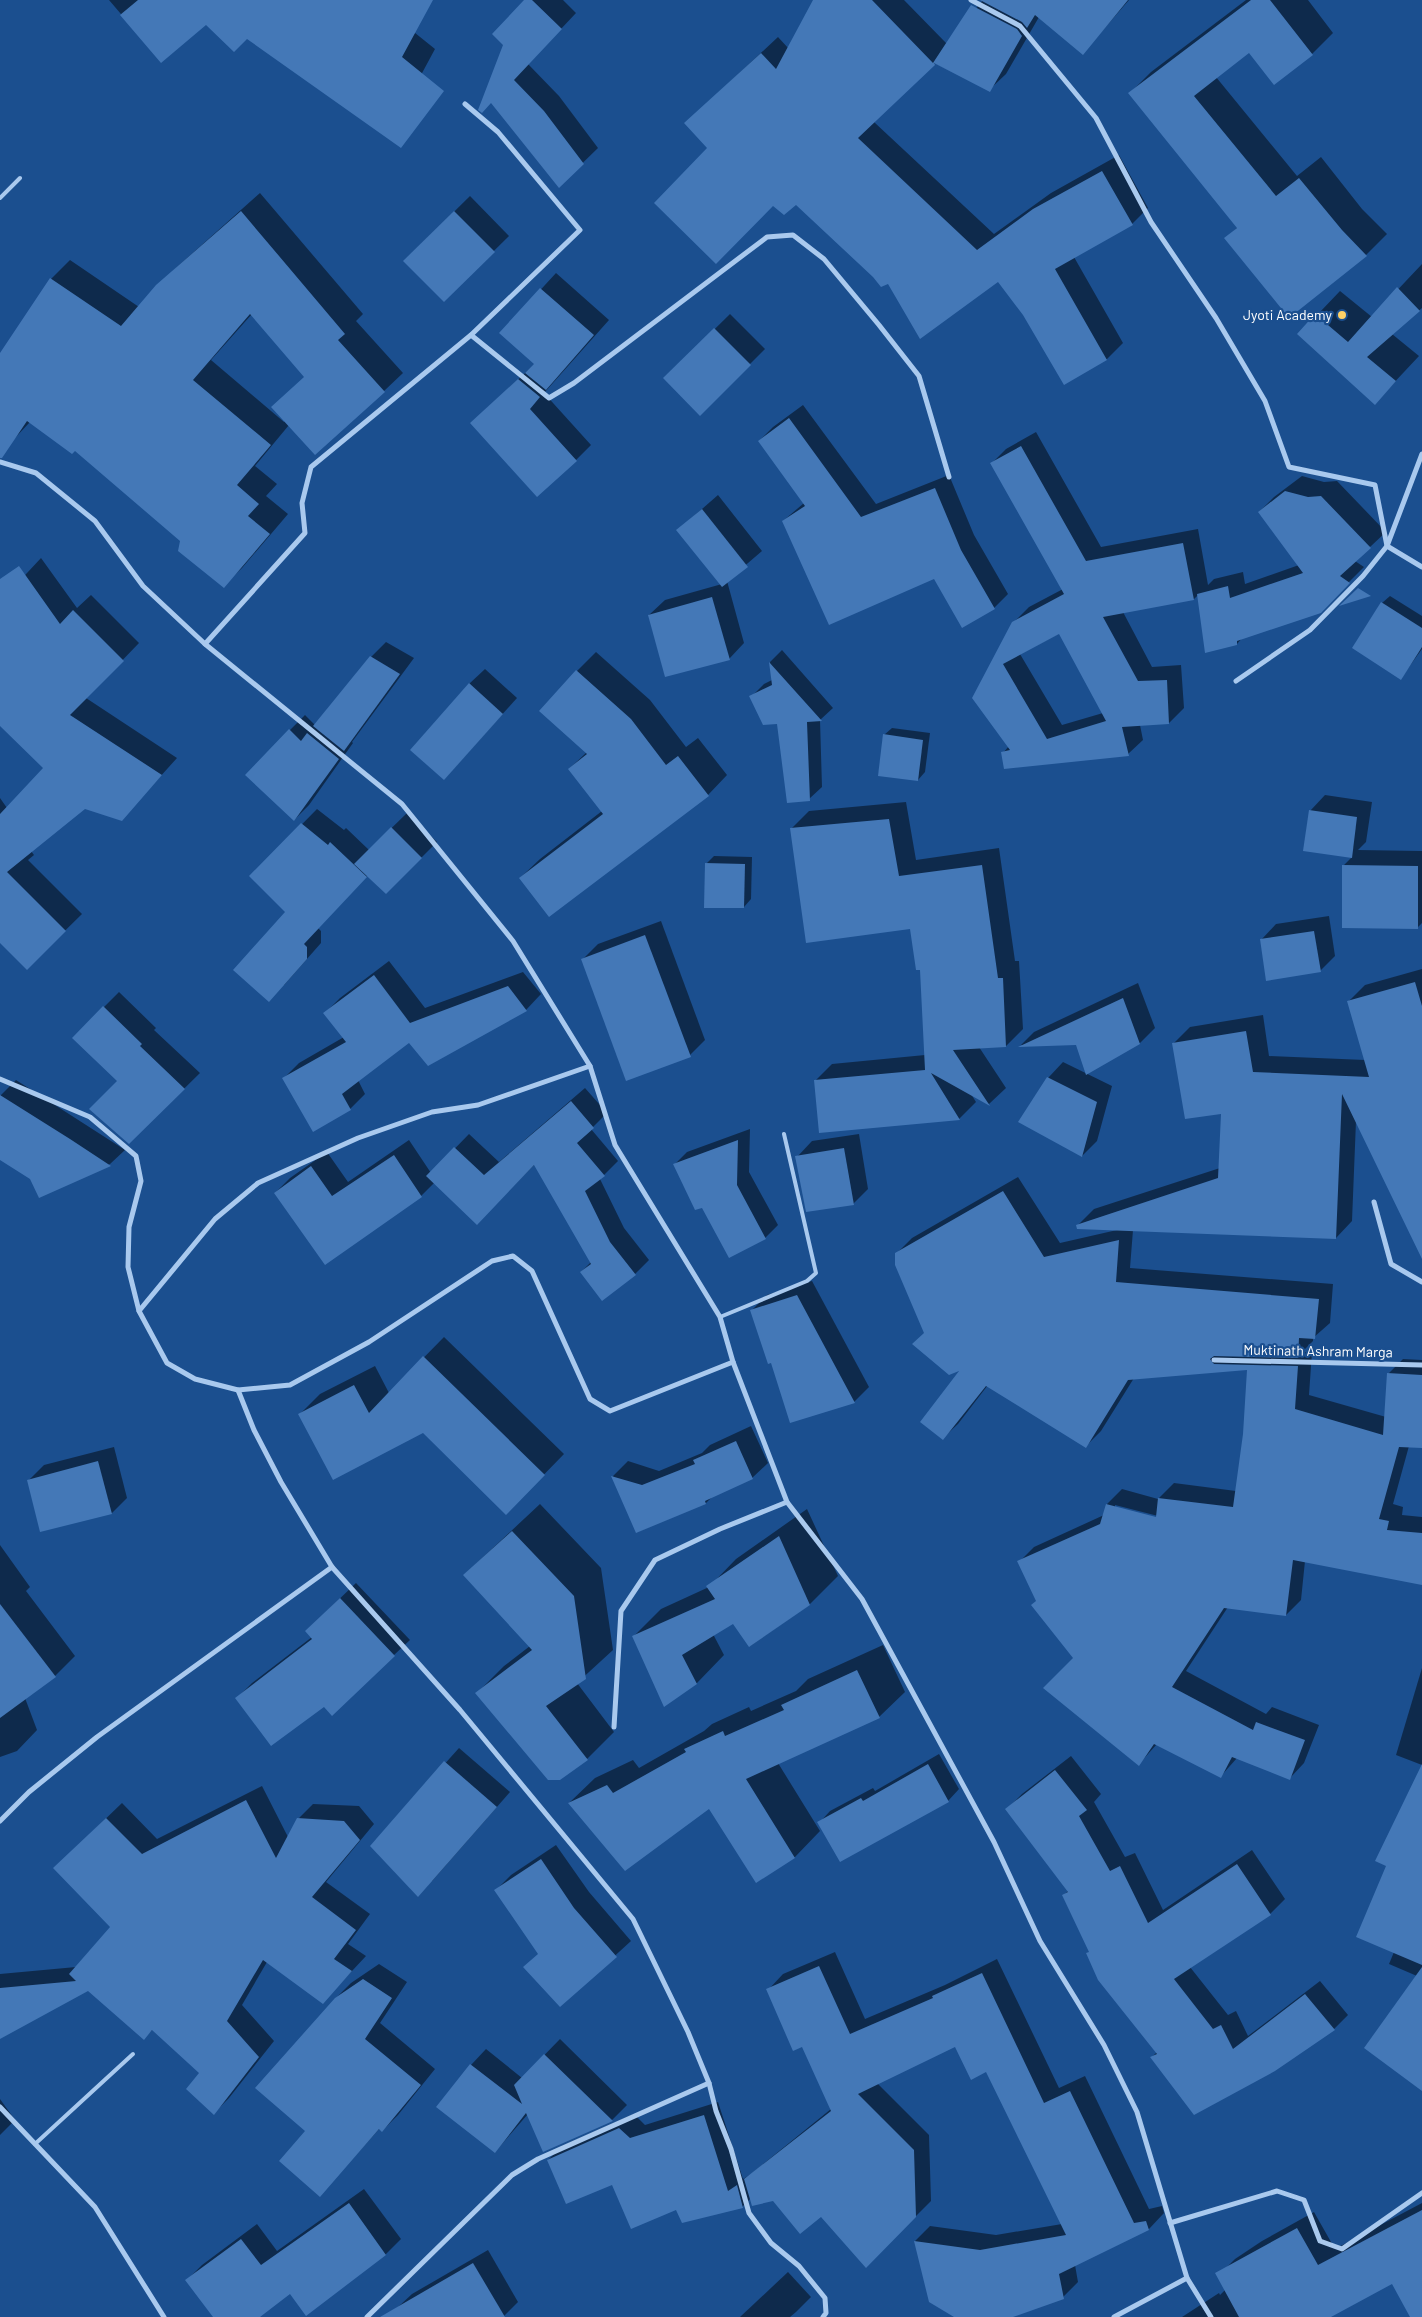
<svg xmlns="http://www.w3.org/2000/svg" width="1422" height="2317" viewBox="0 0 1422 2317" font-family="Barlow,sans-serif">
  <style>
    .shadow { fill: #0007; fill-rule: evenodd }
    .building { fill: #4478b7; fill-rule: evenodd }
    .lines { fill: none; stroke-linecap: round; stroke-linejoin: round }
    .service { stroke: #a9c9ee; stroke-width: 4 }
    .minor { stroke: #a9c9ee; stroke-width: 5 }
    .poi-dot { fill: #ffd166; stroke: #1b4f8f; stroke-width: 2 }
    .labels { text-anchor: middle; stroke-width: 4.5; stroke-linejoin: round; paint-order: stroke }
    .poi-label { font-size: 14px; fill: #fff; stroke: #1b4f8f; text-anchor: end }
    .street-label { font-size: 14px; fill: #fff; stroke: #1b4f8f }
  </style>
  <rect width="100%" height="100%" fill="#1b4f8f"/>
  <g class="shadow">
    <path d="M109 0H374L435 49 400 114 247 38 206 23 161 61Z"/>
    <path d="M526 0H563L576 13 528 64 559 96 598 148 559 186 492 102Z"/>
    <path d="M815 0H904L947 44 983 0H1129L1083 53 1039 17 1006 74 989 90 935 63 874 122 994 234 1051 193 1119 155 1148 208 1132 224 1074 257 1123 343 1107 359 1065 383 1024 314 998 280 889 282 874 276 796 204 709 148 686 123 778 37 789 49Z"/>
    <path d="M1246 0H1308L1333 33 1312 54 1250 51 1216 77 1297 176 1321 157 1362 209 1387 234 1366 255 1226 238 1238 227 1130 93 1151 72Z"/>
    <path d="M260 193 363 314 356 321 403 373 384 391 289 425 255 466 277 484 266 496 288 514 242 568 223 586 182 541 75 449 30 422 14 439 0 430V355L51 279 70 260 139 307 177 267ZM252 314 305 376 284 422 211 360Z"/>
    <path d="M470 196 509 236 444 300 404 261Z"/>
    <path d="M1422 264V308L1392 334 1419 356 1375 403 1299 334 1340 291 1372 317Z"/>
    <path d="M556 273 609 320 544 393 591 445 576 460 487 408 535 364 501 333Z"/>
    <path d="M730 314 765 349 700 414 665 378Z"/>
    <path d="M803 405 876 504 949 475 974 535 1008 594 994 608 963 626 934 577 783 521 804 503 759 441 773 427Z"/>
    <path d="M1036 432 1101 547 1198 529 1208 585 1214 579 1243 572 1245 584 1299 565 1259 512 1274 497 1302 476 1324 482 1337 481 1386 532 1355 561 1364 567 1320 611 1243 637 1237 644 1199 594 1194 599 1123 612 1152 667 1181 665 1184 708 1169 723 1140 725 1143 740 1128 754 1003 753 1009 746 973 698 1013 623 1029 607 1063 589 992 463 1006 449ZM1060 633 1103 713 1062 725 1020 654Z"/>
    <path d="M718 495 762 551 727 581 744 643 729 659 649 615 665 600 722 584 678 530Z"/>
    <path d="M41 558 77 608 91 595 139 643 86 698 177 758 122 819 84 808 31 851 34 855 28 860 82 914 27 968 0 941V798L7 808 44 768 0 724V602Z"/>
    <path d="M1390 596 1422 616V649L1401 678 1382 603Z"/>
    <path d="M386 642 414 658 352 742 353 743 309 805 294 820 290 730 305 715 315 725 371 657Z"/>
    <path d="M782 650 833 708 820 720 822 787 809 799 778 723 751 697 764 684 772 680 770 662Z"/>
    <path d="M596 652 650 700 686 747 698 738 727 775 708 795 520 878 540 859 602 811 569 769 587 752 577 671Z"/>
    <path d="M485 669 517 698 444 779 469 684Z"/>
    <path d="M892 728 930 733 925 772 918 780 884 735Z"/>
    <path d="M1325 795 1372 802 1366 842 1358 850 1422 851V923L1417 928 1343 866 1352 857 1310 811Z"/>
    <path d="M906 802 916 860 999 848 1015 961H1019L1023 1029 1006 1046 979 1047 1006 1088 989 1104 971 1094 976 1102 959 1119 815 1081 832 1064 925 1055 921 968 911 927 792 828 809 811Z"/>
    <path d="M317 809 344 830 346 828 369 850 407 813 437 842 386 893 368 875 318 928 321 931V943L284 985 286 912 251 876Z"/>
    <path d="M714 856 752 857 751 899 744 907 706 864Z"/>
    <path d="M1329 916 1335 956 1320 971 1261 940 1276 924Z"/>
    <path d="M661 921 705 1040 690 1055 582 960 598 944Z"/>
    <path d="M389 961 425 1008 523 972 541 994 526 1010 428 1065 409 1041 358 1080 365 1094 350 1109 284 1078 299 1063 344 1037 325 1013 340 998Z"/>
    <path d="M1422 969V1227L1356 1121 1352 1221 1336 1238 1133 1230 1130 1268 1333 1284 1330 1323 1313 1338V1341L1302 1352H1312L1309 1395 1386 1417 1388 1374 1403 1359 1422 1360V1447L1409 1446 1393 1504 1403 1507 1402 1515 1422 1517V1584L1305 1561 1301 1600 1286 1615 1228 1607 1186 1671 1266 1714 1272 1707 1319 1725 1304 1763 1290 1778 1237 1758 1221 1776 1157 1744 1139 1764 1075 1658 1037 1601 1019 1562 1034 1547 1104 1515 1107 1504 1122 1489 1158 1499 1174 1483 1236 1491 1244 1434 1248 1368 1134 1378 1101 1431 1086 1446 988 1385 958 1424 943 1438 962 1369 925 1333 897 1253 912 1238 1018 1177 1060 1243 1117 1230 1077 1226 1094 1209 1220 1168 1222 1112 1173 1044 1190 1027 1263 1015 1269 1056 1365 1060 1348 1002 1365 985ZM1115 1505 1162 1517 1161 1520 1115 1507Z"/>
    <path d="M1138 983 1155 1028 1140 1043 1021 1045 1034 1032Z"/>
    <path d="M119 992 156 1028 154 1030 200 1073 129 1143 104 1007Z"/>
    <path d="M1063 1062 1112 1086 1097 1141 1082 1156 1048 1078Z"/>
    <path d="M16 1080 125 1150 110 1164 39 1197 31 1178 0 1158V1096Z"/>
    <path d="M585 1088 607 1113 591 1129 618 1161 600 1179 624 1228 649 1260 635 1274 581 1272 591 1262 535 1164 491 1209 435 1182 421 1196 325 1263 275 1193 290 1178 327 1152 348 1182 409 1140 431 1173 469 1134 499 1162Z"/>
    <path d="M750 1129 749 1172 778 1225 765 1238 729 1256 702 1206 675 1164 687 1152Z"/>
    <path d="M859 1134 868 1189 853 1204 797 1157 812 1141Z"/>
    <path d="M812 1281 869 1387 854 1402 772 1362 752 1310 767 1295Z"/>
    <path d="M444 1337 564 1454 526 1493 423 1432 300 1414 320 1394 375 1366 389 1393Z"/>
    <path d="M751 1426 768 1463 752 1478 714 1495 706 1503 637 1532 613 1476 628 1461 659 1471 702 1453 710 1445Z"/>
    <path d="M114 1447 127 1498 112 1513 41 1531 28 1481 44 1465Z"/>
    <path d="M540 1504 601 1568 613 1650 577 1683 614 1732 587 1759 477 1693 504 1666 530 1646 464 1575Z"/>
    <path d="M807 1509 838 1576 810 1604 750 1646 733 1622 713 1634 724 1655 697 1683 665 1705 633 1637 661 1609 709 1587 736 1559Z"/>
    <path d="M0 1545 30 1587 26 1591 75 1656 55 1676 25 1698 37 1730 17 1751 0 1757Z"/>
    <path d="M356 1583 410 1640 394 1655 332 1714 324 1705 237 1698 252 1683 312 1637 306 1631Z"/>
    <path d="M883 1645 905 1692 879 1717 778 1763 820 1831 795 1857 756 1881 710 1807 569 1803 595 1778 633 1760 639 1768 704 1731 712 1724 749 1707 751 1711 796 1691 808 1679Z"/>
    <path d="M1422 1668V1765L1396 1755Z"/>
    <path d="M459 1748 510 1792 432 1881 371 1846Z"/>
    <path d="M939 1754 959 1789 948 1801 819 1823 830 1811 873 1788 875 1791Z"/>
    <path d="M1071 1756 1101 1794 1094 1802 1125 1857 1135 1853 1163 1910 1252 1850 1285 1899 1270 1914 1190 1967 1228 2015 1236 2011 1248 2036 1320 1981 1348 2015 1334 2029 1274 2070 1152 2057 1157 2052 1090 1951 1063 1896 1069 1890 1007 1809 1022 1794Z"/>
    <path d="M1422 1767V2088L1417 1976 1389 1964 1394 1952 1387 1866Z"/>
    <path d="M262 1786 288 1837 298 1819 313 1804 359 1806 374 1824 326 1882 370 1914 348 1944 366 1956 323 2002 267 1962 242 2005 274 2041 229 2098 214 2113 201 2073 153 2029 144 2038 88 1989 0 2038V1974L76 1967 111 1927 70 1853 122 1803 157 1839Z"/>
    <path d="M556 1845 589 1892 631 1941 560 2006 539 1954 496 1890 511 1875Z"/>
    <path d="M835 1952 865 2019 945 1985 997 1959 1059 2088 1085 2076 1149 2209 1162 2206 1164 2213 1149 2229 1075 2265 1078 2282 1063 2297 1009 2317H956L915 2241 930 2226 996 2235 1062 2224 987 2071 956 2045 877 2083 929 2135 931 2201 866 2266 821 2215 774 2199 751 2198 742 2207 677 2208 548 2160 562 2146 634 2114 645 2125 718 2102 743 2179 751 2174 831 2109 803 2046 768 1990 783 1974Z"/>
    <path d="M379 1964 407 1982 380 2023 435 2069 398 2115 382 2131 380 2128 320 2195 306 2131 335 1999 351 1983Z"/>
    <path d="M560 2039 627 2105 612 2120 528 2114 495 2152 438 2107 471 2065 486 2049 522 2078Z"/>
    <path d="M0 2099 15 2120 0 2135Z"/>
    <path d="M364 2189 401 2239 385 2255 290 2293 258 2317H214L187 2280 202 2265 257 2224 277 2251Z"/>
    <path d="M1422 2203V2266L1329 2317H1182L1219 2293 1220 2295 1225 2290 1218 2276 1235 2259 1262 2241 1314 2212 1335 2249Z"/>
    <path d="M488 2250 518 2302 504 2316 403 2317 397 2308 412 2294Z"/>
    <path d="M788 2272 811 2297 796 2312 790 2317H740Z"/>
  </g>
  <g class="building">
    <path d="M138 0H433L402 57 444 91 401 148 247 39 234 52 206 25 161 63 120 15Z"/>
    <path d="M524 0H532L562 29 514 80 544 111 584 164 559 188 491 103 482 113 478 110 503 45 492 34Z"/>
    <path d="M813 0H872L933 63 971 5 1017 29 1022 36 990 92 934 63 935 65 858 138 977 250 1033 209 1102 171 1133 225 1055 269 1107 360 1064 385 1023 315 998 282 920 339 888 284 881 287 873 277 796 205 784 215 773 206 716 264 654 203 707 148 684 123 761 53 776 69Z"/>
    <path d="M980 0H1128L1083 55 1035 15 1027 28 1022 22Z"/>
    <path d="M1251 0H1270L1313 55 1274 85 1249 53 1194 96 1276 196 1299 178 1342 230 1367 256 1289 318 1224 238 1237 228 1128 93Z"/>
    <path d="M241 211 345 334 338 340 385 392 315 455 271 407 304 377 250 314 193 380 271 445 237 485 259 504 248 516 270 534 224 588 178 551 180 541 75 451 72 454 27 421 2 458H0V353L50 278 121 326 156 285Z"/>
    <path d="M454 211 495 252 444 302 403 261Z"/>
    <path d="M1397 287 1420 311 1367 357 1396 381 1375 405 1297 334 1315 314 1348 342Z"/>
    <path d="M540 288 594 335 546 390 525 373 534 364 499 333Z"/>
    <path d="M714 328 751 365 700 416 663 378Z"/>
    <path d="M518 379 540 397 530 409 577 461 537 497 470 423Z"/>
    <path d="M789 418 861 517 935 488 961 550 995 609 962 628 934 579 829 625 782 521 805 506 758 441Z"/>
    <path d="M1021 446 1086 561 1183 543 1194 600 1103 617 1138 681 1167 680 1169 724 1122 727 1129 756 1004 769 1001 752 1010 750 972 698 1012 622 1064 594 990 463ZM1059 634 1106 721 1047 739 1003 664Z"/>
    <path d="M1285 491 1308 497 1321 496 1371 548 1340 576 1350 583 1321 613 1237 641V645L1205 653 1197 594 1228 586 1230 598 1303 573 1258 512Z"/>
    <path d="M702 509 748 567 722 587 676 530Z"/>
    <path d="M19 566 60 624 73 610 124 661 70 715 162 775 122 821 85 809 7 872 66 931 27 970 0 943V814L43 768 0 726V579Z"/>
    <path d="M1358 588 1371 596 1339 606Z"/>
    <path d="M712 597 730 660 665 677 648 615Z"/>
    <path d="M1381 602 1422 628V647L1401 680 1352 648Z"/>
    <path d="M370 656 400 674 344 751 313 726Z"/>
    <path d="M769 662 822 721 807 722 810 801 787 803 777 724 763 725 749 696 772 685Z"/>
    <path d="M576 670 631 719 666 765 678 756 709 796 549 917 519 878 603 814 568 769 587 754 539 711Z"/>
    <path d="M469 683 503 714 444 780 410 750Z"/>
    <path d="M289 729 301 741 307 733 339 759 294 821 245 775Z"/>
    <path d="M883 734 923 740 918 781 878 776Z"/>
    <path d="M1309 810 1357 817 1352 858 1303 851Z"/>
    <path d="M889 819 899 876 982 865 998 978H1003L1006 1047 953 1050 990 1106 931 1073 960 1120 819 1133 814 1080 925 1070 920 970H916L910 929 806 943 790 828Z"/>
    <path d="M301 823 328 845 330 842 367 877 304 944 307 947V959L269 1002 233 970 285 912 249 876Z"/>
    <path d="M391 827 422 858 386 894 354 864Z"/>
    <path d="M705 863 745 864 744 908H704Z"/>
    <path d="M1342 865 1418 866V929L1342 928Z"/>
    <path d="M1314 931 1321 972 1266 981 1260 939Z"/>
    <path d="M645 935 691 1057 626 1081 581 959Z"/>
    <path d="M374 975 410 1023 508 986 527 1011 428 1066 409 1043 342 1094 351 1110 313 1132 282 1078 346 1042 323 1013Z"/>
    <path d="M1415 982 1422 1006V1259L1342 1094 1336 1239 1077 1229 1076 1225 1218 1178 1221 1114 1185 1119 1172 1043 1246 1031 1253 1072 1369 1077 1347 1001Z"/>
    <path d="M1123 998 1140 1044 1086 1075 1076 1045 1018 1047Z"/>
    <path d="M103 1006 142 1044 140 1046 185 1089 129 1144 89 1109 117 1081 72 1038Z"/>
    <path d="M1047 1077 1097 1102 1082 1157 1018 1122Z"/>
    <path d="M0 1095 70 1139 111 1166 39 1198 30 1179 0 1160Z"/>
    <path d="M571 1101 594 1128 577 1143 605 1176 585 1191 610 1242 636 1275 602 1301 580 1272 591 1264 534 1165 477 1225 426 1176 454 1147 484 1175Z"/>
    <path d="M738 1140 737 1185 766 1239 729 1258 702 1208 695 1210 673 1164Z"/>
    <path d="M844 1148 854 1205 806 1212 795 1156Z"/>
    <path d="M394 1155 422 1197 325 1265 274 1193 311 1166 332 1196Z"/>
    <path d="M1003 1191 1044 1257 1119 1240 1116 1282 1319 1299 1315 1339 1299 1338 1298 1358 1214 1356 1210 1359 1214 1364 1298 1366 1295 1409 1383 1435 1387 1373 1422 1375V1448L1399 1447 1379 1519 1389 1521 1387 1530 1422 1533V1585L1293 1560 1286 1616 1224 1608 1172 1687 1253 1730 1256 1722 1305 1740 1290 1780 1232 1757 1221 1778 1154 1744 1139 1766 1043 1688 1073 1658 1031 1605 1036 1601 1017 1561 1100 1524 1106 1504 1156 1517 1158 1498 1233 1507 1243 1434 1247 1370 1128 1380 1086 1448 986 1386 943 1440 920 1422 959 1371 949 1375 912 1344 924 1333 895 1265V1253Z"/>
    <path d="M797 1295 855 1403 790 1423 771 1363 768 1364 750 1310Z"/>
    <path d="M423 1356 545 1475 506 1515 423 1433 333 1480 298 1414 354 1385 369 1413Z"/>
    <path d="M736 1441 753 1479 705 1501 706 1504 636 1533 611 1476 642 1485 695 1464 693 1460Z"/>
    <path d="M98 1461 112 1514 40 1532 27 1480Z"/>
    <path d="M512 1531 574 1596 586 1679 546 1706 588 1760 560 1780H548L475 1693 532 1650 463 1575Z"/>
    <path d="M779 1536 810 1605 749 1647 733 1624 682 1655 697 1684 664 1707 632 1636 715 1599 706 1586Z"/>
    <path d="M340 1598 395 1656 332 1716 324 1707 271 1746 235 1698 312 1639 305 1631Z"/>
    <path d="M0 1604 56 1677 0 1718Z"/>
    <path d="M857 1670 880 1718 746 1779 795 1858 756 1883 709 1809 625 1871 568 1803 607 1785 613 1793 686 1752 684 1749 723 1731 725 1736 784 1710 781 1705Z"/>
    <path d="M444 1761 497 1807 418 1897 370 1846Z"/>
    <path d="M928 1764 949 1802 840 1862 817 1822 861 1798 863 1801Z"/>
    <path d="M1422 1764V1965L1356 1937 1386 1866 1375 1861Z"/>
    <path d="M1055 1770 1087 1810 1079 1816 1110 1871 1120 1866 1148 1923 1237 1864 1271 1915 1174 1979 1213 2029 1221 2025 1233 2049 1305 1994 1335 2030 1275 2071 1194 2115 1150 2057 1157 2054 1098 1980 1086 1953 1089 1952 1062 1895 1068 1892 1005 1809Z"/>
    <path d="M246 1800 276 1858 297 1818 344 1821 360 1840 312 1897 356 1930 334 1959 352 1971 323 2004 263 1960 227 2021 259 2057 214 2115 186 2089 199 2073 152 2030 144 2040 88 1991 0 2039V1988L76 1981 69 1974 110 1927 53 1868 106 1818 142 1854Z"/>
    <path d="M541 1859 574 1908 617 1957 560 2007 523 1967 538 1954 494 1890Z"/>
    <path d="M819 1966 850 2034 933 1998 932 1996 982 1973 1044 2103 1070 2091 1134 2223 1146 2221 1149 2230 1059 2274 1064 2299 1013 2317H954L929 2302 914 2241 980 2250 1066 2235 986 2072 971 2080 955 2047 858 2094 914 2150 916 2217 866 2268 821 2217 800 2234 773 2201 752 2206 744 2179 831 2111 802 2047 793 2051 766 1989Z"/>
    <path d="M1422 1967V2091L1364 2048Z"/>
    <path d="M363 1979 392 1998 365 2039 421 2085 382 2132 379 2129 320 2197 279 2161 305 2131 255 2088 335 1998Z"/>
    <path d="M544 2054 613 2121 543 2152 526 2113 495 2153 436 2107 470 2064 522 2104 514 2085Z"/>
    <path d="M704 2115 728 2191 737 2185 743 2208 682 2223 676 2210 631 2229 612 2185 566 2204 547 2160 619 2128 630 2138Z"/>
    <path d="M349 2203 386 2255 306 2316 290 2294 260 2317H213L185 2280 241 2239 261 2265Z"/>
    <path d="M1422 2210V2317H1410L1392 2284 1331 2317H1239L1215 2273 1297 2228 1318 2265Z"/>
    <path d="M473 2263 505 2317H380Z"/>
  </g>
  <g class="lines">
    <g class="service">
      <path d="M0 198 20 178"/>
      <path d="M720 1317 807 1281 816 1273 784 1134"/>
      <path d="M35 2144 133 2054"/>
    </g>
    <g class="minor">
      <path d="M971 0 1020 26 1096 118 1151 222 1216 318 1265 401 1289 467 1375 485 1387 546 1422 567"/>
      <path d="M465 104 498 132 580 230 471 335"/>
      <path d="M0 462 36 473 95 521 143 586 205 644 402 804 513 941 590 1066 615 1145 720 1317 733 1362 787 1502 862 1599 994 1842 1040 1941 1104 2045 1137 2112 1187 2278 1211 2317"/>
      <path d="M205 644 305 533 302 503 311 467 471 335 549 398 574 383 767 237 793 235 824 259 879 325 919 376 949 477"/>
      <path d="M1236 681 1310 630 1363 576 1387 546 1422 454"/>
      <path d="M590 1066 478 1105 432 1112 358 1138 258 1183 215 1219 139 1311 167 1363 195 1379 238 1390 290 1385 369 1342 492 1261 513 1256 532 1271 590 1399 610 1411 733 1362"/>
      <path d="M0 1079 90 1117 136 1156 141 1181 129 1227 128 1267 139 1311"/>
      <path d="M1374 1202 1391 1264 1422 1282"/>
      <path d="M1214 1360 1422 1365"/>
      <path d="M238 1390 254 1430 281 1482 332 1567 460 1710 633 1919 688 2032 709 2083 716 2111 731 2149 749 2213 771 2243 799 2266 825 2298 826 2313 823 2317"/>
      <path d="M614 1727 621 1611 655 1560 720 1529 787 1502"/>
      <path d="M0 1821 29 1792 97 1737 332 1567"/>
      <path d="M0 2107 95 2207 164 2317"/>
      <path d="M1170 2223 1277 2191 1304 2200 1320 2241 1342 2249 1422 2193"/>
      <path d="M367 2317 512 2175 538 2159 709 2083"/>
      <path d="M1114 2317 1187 2278"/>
    </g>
  </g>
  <circle class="poi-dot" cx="1342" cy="315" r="5"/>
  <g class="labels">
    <g class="poi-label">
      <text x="1332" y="320">Jyoti Academy</text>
    </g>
    <g class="street-label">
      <text transform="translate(1318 1351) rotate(1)" y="5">Muktinath Ashram Marga</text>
    </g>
  </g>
</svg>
